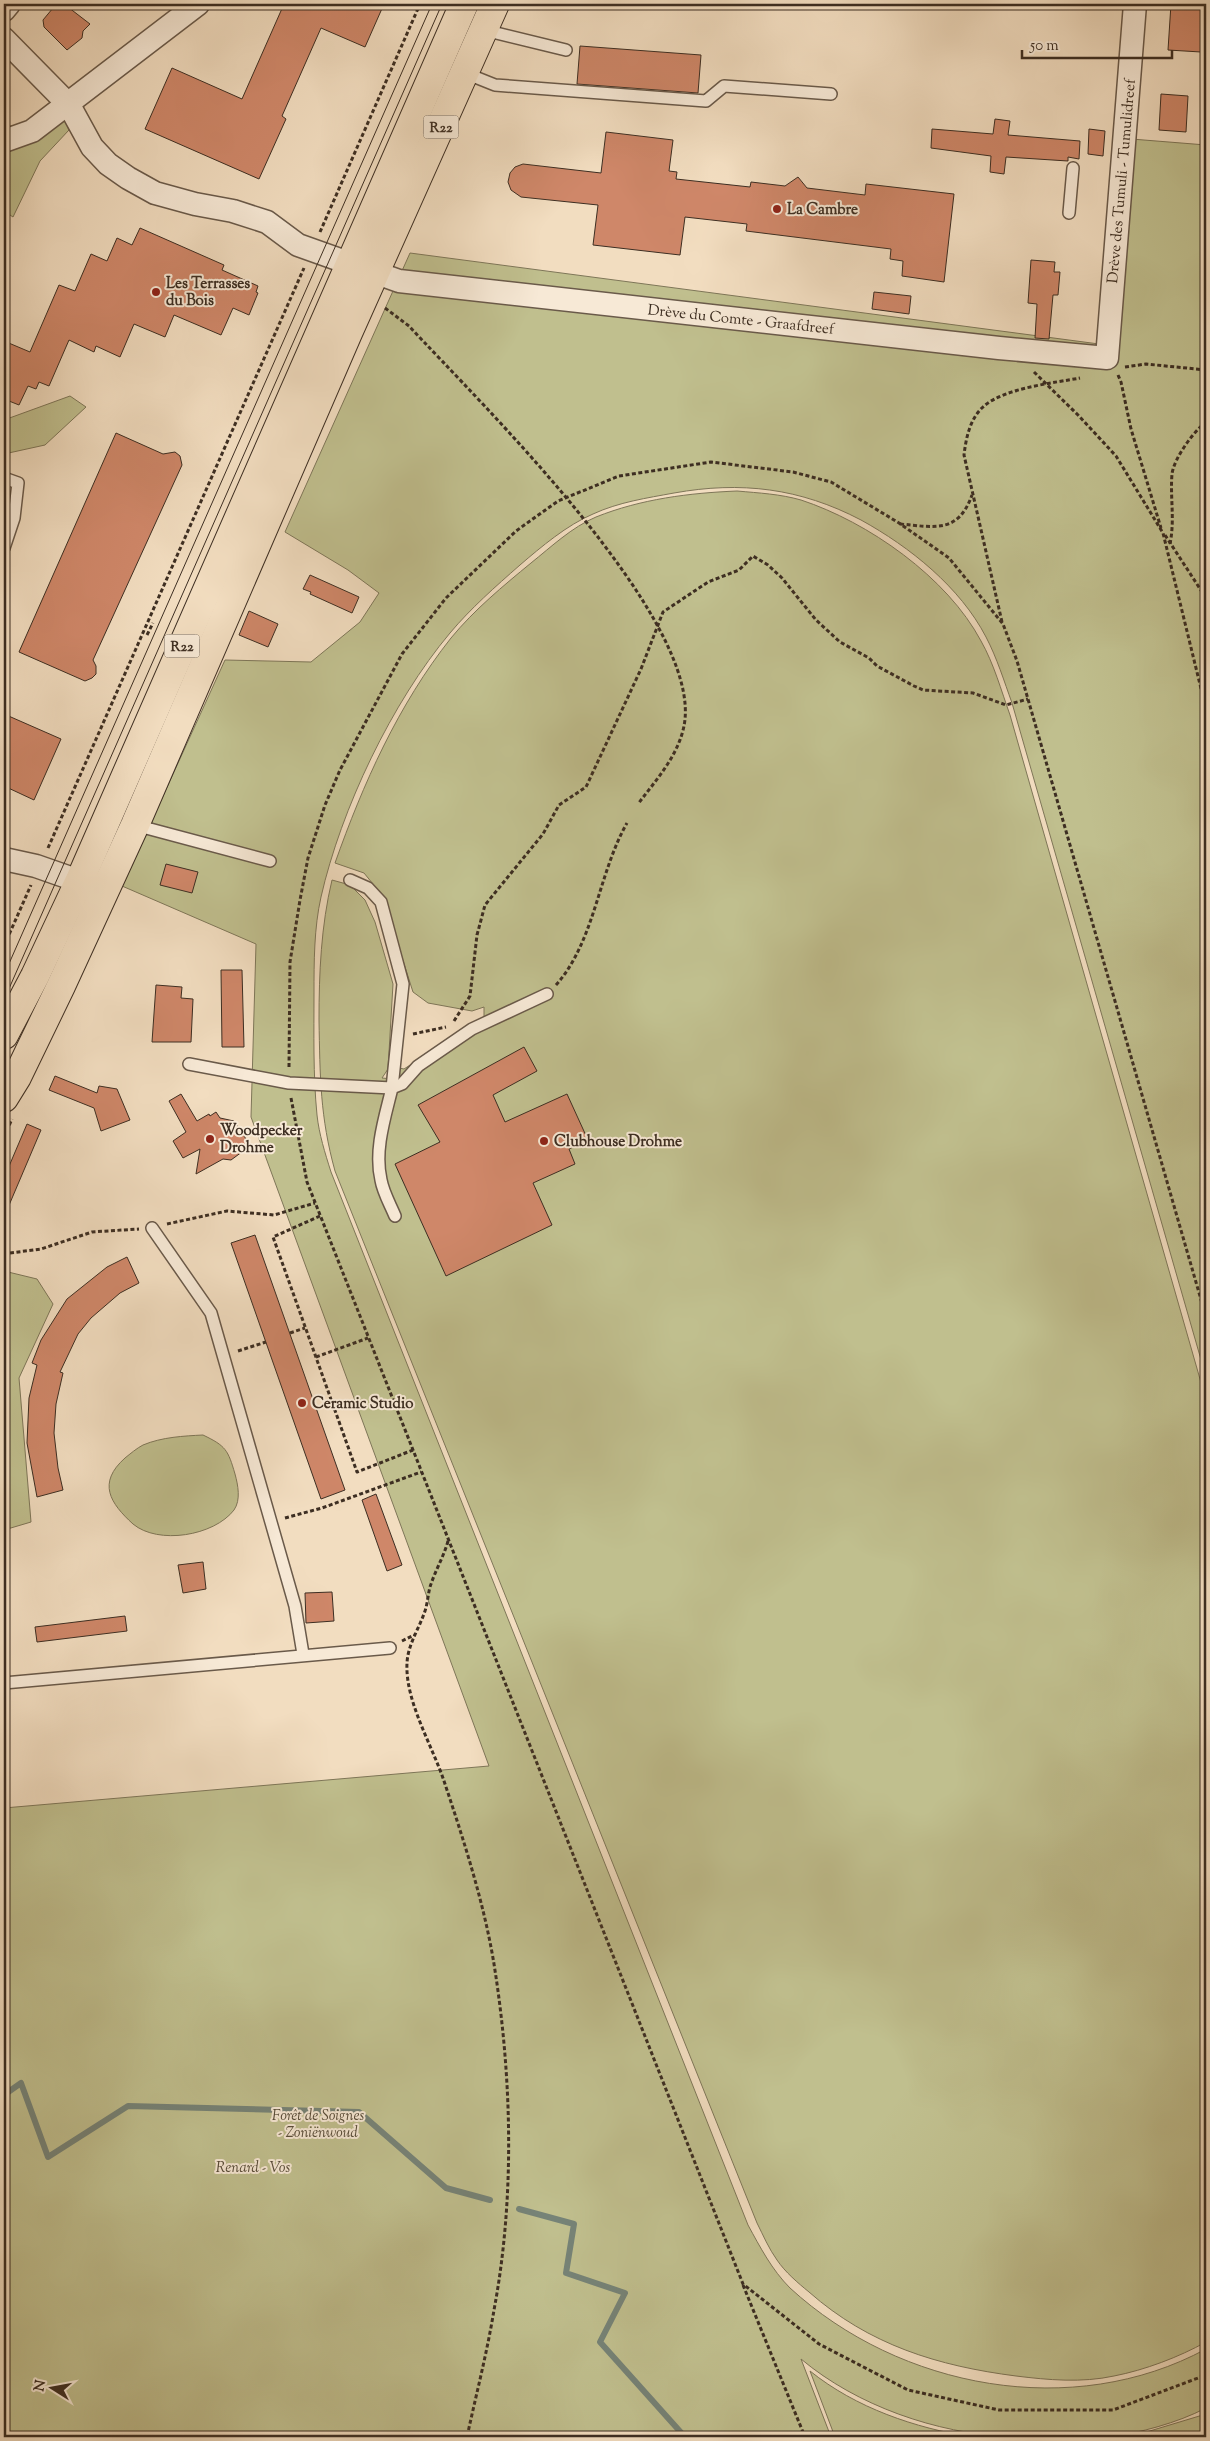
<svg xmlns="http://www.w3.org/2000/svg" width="1210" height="2441" viewBox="0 0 1210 2441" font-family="'Sorts Mill Goudy',serif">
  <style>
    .green { fill: #c0bf8e; stroke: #7e7658 }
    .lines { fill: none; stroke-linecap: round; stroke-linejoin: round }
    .stream { stroke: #768377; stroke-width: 6 }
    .building { fill: #cf8769; stroke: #3d2e22 }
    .lane-casing { stroke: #6a5a4a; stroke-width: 14 }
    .street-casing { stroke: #6a5a4a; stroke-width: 25 }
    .primary-casing { stroke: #3d2e22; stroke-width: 30 }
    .path { stroke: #3d2e22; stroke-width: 3; stroke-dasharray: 4 2.5; stroke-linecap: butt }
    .lane { stroke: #f7e9d6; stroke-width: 11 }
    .street { stroke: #f7e9d6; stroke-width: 22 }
    .primary { stroke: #f2ddc0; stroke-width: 28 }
    .tram { stroke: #3d2e22; stroke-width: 1 }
    .poi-dot { fill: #8f2418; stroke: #f7e9d6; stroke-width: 2 }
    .labels { text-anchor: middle; stroke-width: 4; stroke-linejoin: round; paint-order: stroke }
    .shield { fill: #f7e9d6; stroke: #756658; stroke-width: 1 }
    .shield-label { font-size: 14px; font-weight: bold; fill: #3d2e22 }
    .street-label { font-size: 15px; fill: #3d2e22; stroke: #f7e9d6 }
    .poi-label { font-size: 15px; font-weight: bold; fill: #3d2e22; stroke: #f7e9d6; text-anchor: start }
    .park-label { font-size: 15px; font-style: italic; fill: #574b38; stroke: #f7e9d6 }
  </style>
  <rect width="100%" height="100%" fill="#f2ddc0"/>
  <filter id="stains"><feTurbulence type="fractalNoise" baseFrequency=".004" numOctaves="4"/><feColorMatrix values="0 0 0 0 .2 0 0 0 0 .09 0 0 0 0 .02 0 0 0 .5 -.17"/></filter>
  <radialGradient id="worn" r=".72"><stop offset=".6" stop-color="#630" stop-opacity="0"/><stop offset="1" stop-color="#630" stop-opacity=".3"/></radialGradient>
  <g class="green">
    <path d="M64 119 69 130 40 161 13 217 4 211V127Z"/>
    <path d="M1119 138 1206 145V1377L1012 703C1004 681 997 658 986 637 960 587 910 547 861 520 800 488 741 481 674 493 647 498 619 502 593 514 567 525 541 547 520 565 495 587 471 608 450 633 392 702 341 809 321 897 314 928 314 962 314 993 314 1033 313 1075 317 1115 319 1134 325 1153 331 1172L748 2225C760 2247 772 2270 790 2288 900 2389 1073 2421 1206 2349V2408C1177 2423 1140 2433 1108 2437 1090 2439 1072 2437 1054 2437 1039 2437 1024 2438 1009 2437 936 2433 857 2406 801 2359L831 2437H4V1808L489 1766 251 1117 256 944 122 886 225 660 311 662 360 622 379 593 348 570 285 532 410 253 1099 344Z"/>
    <path d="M70 396 86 407 45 445 4 454V420Z"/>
    <path d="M737 491C759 493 780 494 801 500 868 522 947 577 981 641 994 664 1001 690 1010 715L1206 1400V2342C1179 2357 1145 2370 1114 2376 1082 2383 1048 2380 1016 2376 938 2366 869 2345 809 2292 798 2283 785 2272 777 2260 769 2249 763 2235 757 2223L335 1171C320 1117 320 1076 319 1020 319 973 321 926 332 880L350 885 365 900 375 922 393 984 388 1069 382 1078 393 1079 399 1068 404 1069 484 1017V1007L472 1011 428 1003 413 992 382 895 364 873 335 863C363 784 398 705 451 638 474 610 503 586 531 563 551 547 572 527 596 517 641 499 689 493 737 491Z"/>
    <path d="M4 1271 37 1279 53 1304 19 1378 31 1522 4 1530Z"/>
    <path d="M203 1435C226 1446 228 1450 235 1474 238 1485 241 1500 234 1510 214 1536 158 1545 133 1524 110 1503 97 1483 125 1458 130 1454 137 1448 143 1445 162 1437 184 1436 203 1435Z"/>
    <path d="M810 2371C856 2408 915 2428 972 2437H835Z"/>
    <path d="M1206 2414V2437H1130Z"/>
  </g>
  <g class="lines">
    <g class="stream">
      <path d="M4 2095 21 2083 48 2157 128 2106 359 2112 446 2188 490 2200"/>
      <path d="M519 2209 574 2224 566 2273 625 2293 600 2342 685 2437"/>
    </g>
  </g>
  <g class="building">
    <path d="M64 4 90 24 83 31 82 38 67 50 44 27 43 20 53 8H60Z"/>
    <path d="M284 4H384L365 47 321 28 282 116 286 119 259 179 145 129 172 68 242 99Z"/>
    <path d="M1171 4H1204L1201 52 1168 50Z"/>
    <path d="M580 46 701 55 698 93 577 84Z"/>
    <path d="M1161 94 1188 96 1186 132 1159 130Z"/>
    <path d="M995 119 1010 121 1008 135 1080 141 1079 159 1068 157V161L1006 157 1004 174 990 172 991 156 931 148 932 129 993 134Z"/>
    <path d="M1089 129 1105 131 1103 156 1088 154Z"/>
    <path d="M606 132 673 140 669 171 677 172 676 179 750 187 751 182 785 186 798 177 807 188 865 195 866 184 954 194 944 282 902 276 903 261 890 259 891 249 746 231 747 224 685 217 680 255 593 245 598 205 521 197 511 190 508 182 510 173 515 167 523 164 601 173Z"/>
    <path d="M140 228 224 265 222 270 258 286 256 292 258 293 249 315 233 308 221 335 174 315 165 337 134 324 120 357 96 346 94 352 69 340 49 386 39 382 36 389 28 386 19 405 4 399V341L30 352 59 285 75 291 91 254 107 261 117 238 132 245Z"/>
    <path d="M1031 260 1055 262 1054 272H1060L1058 295H1053L1049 339 1035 338 1037 304 1028 303Z"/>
    <path d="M874 292 911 296 909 314 872 309Z"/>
    <path d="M116 433 163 454 175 452 180 456 182 465 93 660 96 666V674L92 678 85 681 19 652Z"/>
    <path d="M310 575 359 597 352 613 310 594 311 592 303 589Z"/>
    <path d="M249 611 278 624 268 647 239 635Z"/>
    <path d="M4 714 61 739 34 800 4 786Z"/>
    <path d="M166 864 198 872 192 893 160 885Z"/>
    <path d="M221 970H242L244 1047H222Z"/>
    <path d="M156 985 182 987 181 998 193 999 191 1042H152Z"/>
    <path d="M524 1047 537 1071 493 1095 505 1122 567 1094 588 1140 569 1149 575 1164 533 1183 552 1225 446 1276 395 1164 440 1142 418 1105Z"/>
    <path d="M55 1076 97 1093 99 1086 117 1089 130 1120 101 1131 94 1108 49 1090Z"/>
    <path d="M181 1094 197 1121 209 1114 210 1116 216 1112 220 1118 234 1121 246 1139V1149L231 1160 223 1159 196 1174 200 1149 183 1158 173 1141 186 1132 169 1101Z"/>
    <path d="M27 1124 41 1130 4 1217V1178Z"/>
    <path d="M255 1235 345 1490 321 1499 231 1243Z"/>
    <path d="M127 1257 139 1283 120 1293 91 1318 78 1334 60 1372 63 1373 56 1404 54 1433 58 1468 63 1490 37 1497 27 1443 29 1398 37 1365 32 1363 41 1340 67 1299 107 1267Z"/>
    <path d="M376 1494 402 1565 387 1571 362 1500Z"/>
    <path d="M203 1562 206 1589 183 1593 178 1565Z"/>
    <path d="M332 1592 334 1621 306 1623 305 1593Z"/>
    <path d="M125 1616 127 1631 37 1642 35 1627Z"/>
  </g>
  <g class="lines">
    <g class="lane-casing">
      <g id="lane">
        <path d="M484 30 566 50"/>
        <path d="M465 73 495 85 706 101 724 86 831 94"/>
        <path d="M1069 213 1073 168"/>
        <path d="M4 478 18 483 14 518 4 548"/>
        <path d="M135 825 270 861"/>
        <path d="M189 1064 289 1083 392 1088 403 984 381 902 368 888 350 880"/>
        <path d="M395 1216C390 1204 383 1192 381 1180 374 1150 385 1117 392 1088L402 1084 418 1066 472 1029 547 994"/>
        <path d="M152 1228 211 1313 295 1606 303 1654"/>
        <path d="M4 1683 390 1648"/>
      </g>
    </g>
    <g class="street-casing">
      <g id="street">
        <path d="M4 10 9 4"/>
        <path d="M4 39 69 105 92 147 108 164 128 178 155 193 195 204 233 211 267 222 298 245 399 281 999 348 1107 358 1135 4"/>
        <path d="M4 141 32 131 198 4"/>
        <path d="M4 859 36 866 96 887"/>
      </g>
    </g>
    <g class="primary-casing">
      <g id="primary">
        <path d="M4 1035 35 976 80 880 464 4"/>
        <path d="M4 1098 17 1077 61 986 135 825 348 333 495 4"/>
      </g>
    </g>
    <g class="path">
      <path d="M320 232 420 4"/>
      <path d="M385 308 409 326C479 402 705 621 684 726 678 756 656 780 638 804"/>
      <path d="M1125 367 1146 364 1206 370"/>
      <path d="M1034 372 1078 415 1116 456 1163 533 1206 709"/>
      <path d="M1118 375 1121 382 1131 429 1161 528"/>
      <path d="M900 524C935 527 958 534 972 495"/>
      <path d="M1165 535 1206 598"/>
      <path d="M1170 544C1175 519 1170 498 1172 474 1174 458 1194 431 1206 422"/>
      <path d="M1002 622 964 455C966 438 970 418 984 406 1005 388 1053 383 1080 378"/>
      <path d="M147 635 153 623"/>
      <path d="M48 848 304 268"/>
      <path d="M4 946 31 885"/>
      <path d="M556 985C595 941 598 874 627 823"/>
      <path d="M454 1021 470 996 477 935 485 905 543 834 559 805 586 787 641 669 663 612 708 582 739 570 753 556 768 565 782 578 816 620 840 642 869 658 877 666 914 686 923 690 973 693 1006 705 1028 699"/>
      <path d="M413 1034 446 1027"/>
      <path d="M289 1067 290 962 300 900 308 858 325 805 340 770 402 654 446 598 516 531 558 501 619 476 711 462 793 472 831 482 899 523 949 558 1003 624 1017 661 1206 1317"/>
      <path d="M291 1098 307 1182 743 2284 819 2344 908 2390 999 2410H1113L1206 2375"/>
      <path d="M4 1137 12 1119"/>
      <path d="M320 1216 273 1237 357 1472 413 1450"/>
      <path d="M167 1224 227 1211 274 1215 315 1203"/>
      <path d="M10 1253 41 1249 92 1232 139 1229"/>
      <path d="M290 1333 305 1328"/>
      <path d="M238 1351 266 1342"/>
      <path d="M316 1357 368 1338"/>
      <path d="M285 1518 322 1508 421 1472"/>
      <path d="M448 1541C444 1556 436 1569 431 1584 428 1592 428 1602 425 1611 419 1629 408 1644 407 1663 405 1701 432 1745 444 1781 464 1841 484 1903 494 1964 512 2077 515 2198 494 2310 487 2353 476 2395 467 2437"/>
      <path d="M402 1641 414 1635"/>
      <path d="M743 2285 805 2437"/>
    </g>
    <use href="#lane" class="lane"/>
    <use href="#street" class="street"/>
    <use href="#primary" class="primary"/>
    <g class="tram">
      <path d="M4 975 432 4"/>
      <path d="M4 1000 442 4"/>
    </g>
  </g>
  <g class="poi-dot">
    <circle cx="777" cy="209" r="5"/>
    <circle cx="156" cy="292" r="5"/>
    <circle cx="210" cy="1139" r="5"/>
    <circle cx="544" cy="1141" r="5"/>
    <circle cx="302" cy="1403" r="5"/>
  </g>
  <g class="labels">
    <g class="shield">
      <rect x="423.5" y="115.5" width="35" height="23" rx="4"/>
      <rect x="164.5" y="634.5" width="35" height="23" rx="4"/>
    </g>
    <g class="shield-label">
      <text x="441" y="132">R22</text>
      <text x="182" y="651">R22</text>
    </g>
    <g class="street-label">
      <text transform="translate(1121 181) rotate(-85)" y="5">Drève des Tumuli - Tumulidreef</text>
      <text transform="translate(741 319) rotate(6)" y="5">Drève du Comte - Graafdreef</text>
    </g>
    <g class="poi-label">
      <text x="787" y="214">La Cambre</text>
      <text x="166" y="288">Les Terrasses<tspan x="166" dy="17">du Bois</tspan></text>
      <text x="220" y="1135">Woodpecker<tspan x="220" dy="17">Drohme</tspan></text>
      <text x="554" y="1146">Clubhouse Drohme</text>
      <text x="312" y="1408">Ceramic Studio</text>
    </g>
    <g class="park-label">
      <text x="318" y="2120">Forêt de Soignes<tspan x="318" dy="17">- Zoniënwoud</tspan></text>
      <text x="253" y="2172">Renard - Vos</text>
    </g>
  </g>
  <rect width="1210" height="2441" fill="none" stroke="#f2ddc0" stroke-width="20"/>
  <rect x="5" y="5" width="1200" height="2431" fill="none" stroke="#3d2e22" stroke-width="2.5"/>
  <rect x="10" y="10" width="1190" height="2421" fill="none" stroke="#3d2e22"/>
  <g transform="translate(52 2388) rotate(281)" stroke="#f7e9d6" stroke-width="4" paint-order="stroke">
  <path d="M0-4L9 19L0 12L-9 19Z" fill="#3d2e22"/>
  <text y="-8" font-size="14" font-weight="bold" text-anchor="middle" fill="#3d2e22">N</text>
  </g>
  <path d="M1022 50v8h150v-8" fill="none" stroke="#3d2e22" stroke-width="2.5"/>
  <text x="1030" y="50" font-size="15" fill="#3d2e22" stroke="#f7e9d6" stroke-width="4" paint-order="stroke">50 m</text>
  <rect width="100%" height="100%" filter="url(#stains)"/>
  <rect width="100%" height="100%" fill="url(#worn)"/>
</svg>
